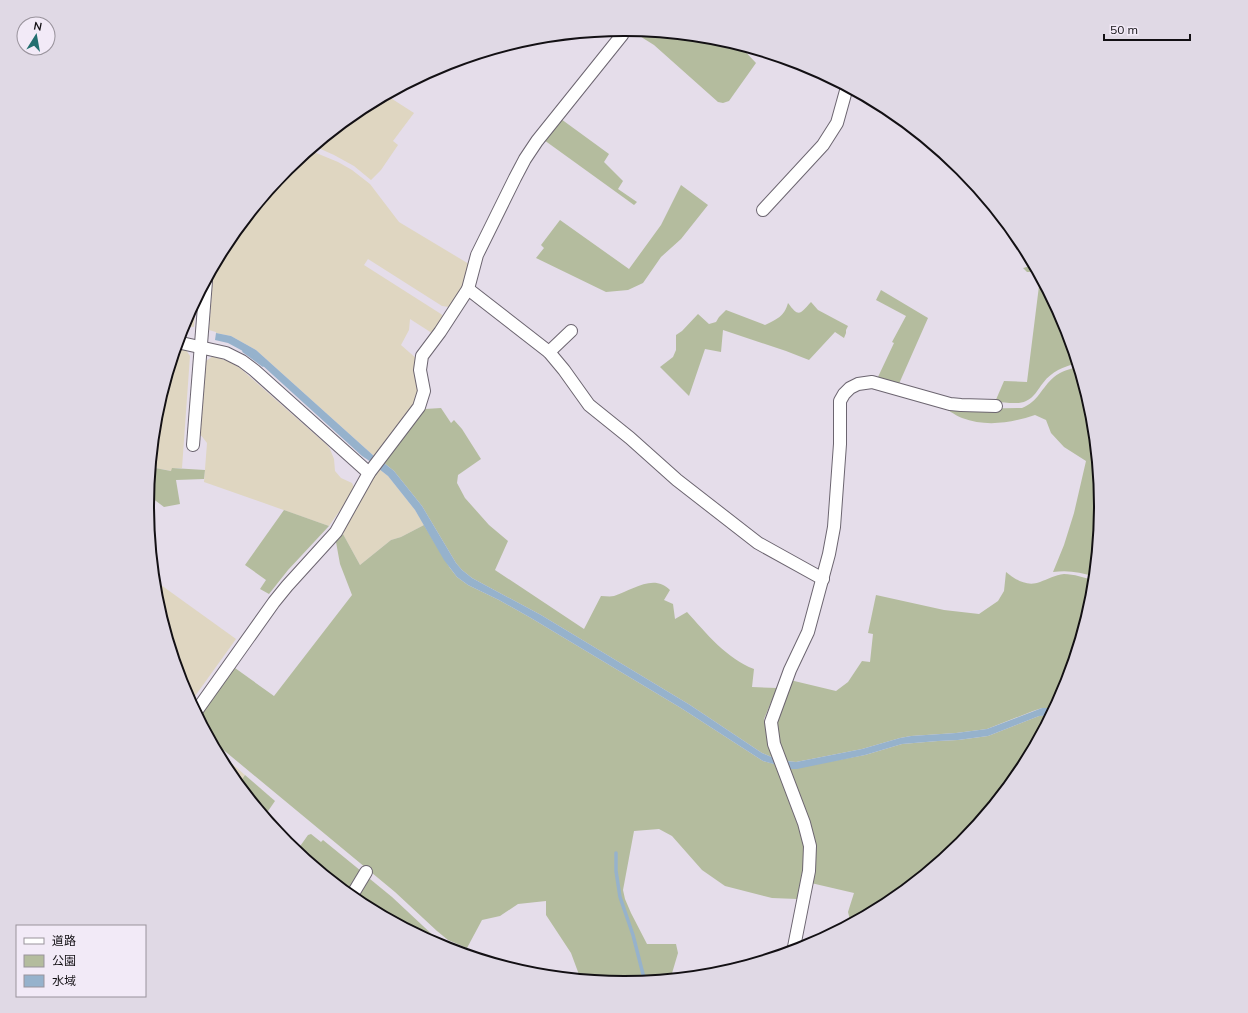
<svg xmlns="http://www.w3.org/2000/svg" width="1248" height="1013" viewBox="0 0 1248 1013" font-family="Mulish,'Noto Sans JP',sans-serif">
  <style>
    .industrial { fill: #dfd6c1 }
    .green { fill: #b4bc9e }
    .water { fill: #96b2cc }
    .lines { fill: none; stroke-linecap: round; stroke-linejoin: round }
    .stream { stroke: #96b2cc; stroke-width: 3.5 }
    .minor-casing { stroke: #6c6570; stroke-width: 14 }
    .minor { stroke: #fff; stroke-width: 12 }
    .rim { fill: none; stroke: #131014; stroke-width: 2 }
  </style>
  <rect width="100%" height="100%" fill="#e5ddea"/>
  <g class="industrial">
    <path d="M386 95 414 113 393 141 398 145 381 170 371 180 354 166 334 155 314 146 359 109Z"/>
    <path d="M309 150 338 162 352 170 370 184 399 222 469 264 465 288 449 307 442 306 368 259 364 265 441 314 444 317 435 335 410 319 409 330 401 345 417 359 420 390 417 402 375 457 256 350 231 336 216 333V332L209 330 214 266 227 241 287 169Z"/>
    <path d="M196 299 194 327 182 326 183 324Z"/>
    <path d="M176 347 186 350 190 356 182 468H173L172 471 150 467 156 413Z"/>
    <path d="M213 356 230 362 240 368 327 445 330 449 334 459 335 471 341 478 352 483 355 489 329 526 204 482 207 443 200 434 206 361Z"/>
    <path d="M379 469 388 476 415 510 424 525 401 537 391 540 360 565 343 534 358 500 366 485Z"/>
    <path d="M154 580 236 639 190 703 183 689 156 599Z"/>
    <path d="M216 750 245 775 238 785 227 772Z"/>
  </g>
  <g class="green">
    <path d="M630 30 717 38 738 44 756 63 729 101 723 103 718 102 654 45Z"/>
    <path d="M561 119 609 154 604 162 623 181 618 189 637 202 634 205 544 140Z"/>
    <path d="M681 185 708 205 681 239 661 257 643 283 628 290 606 292 536 258 544 248 541 245 560 220 629 269 661 225Z"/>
    <path d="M1034 265 1037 272H1027L1023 268Z"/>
    <path d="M1040 278 1065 324 1077 363C1063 367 1052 371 1043 383 1038 389 1034 398 1026 401 1018 405 1005 402 995 402L1004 381 1027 382Z"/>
    <path d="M881 290 928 318 898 386 882 380 878 377 894 343 892 342 906 316 876 300Z"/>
    <path d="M811 302 818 310 848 326 846 330V333L844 338 835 332 809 360 786 351 723 330 721 352 705 349 689 396 660 367 673 357 676 350V335L682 331 698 314 709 324 716 322 719 317 726 310 765 325C777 319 784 317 788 303 799 318 800 314 811 302Z"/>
    <path d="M1078 367 1092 414 1101 507 1095 577C1080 572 1068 570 1053 572L1064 545 1074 513 1086 461 1064 447 1051 433 1046 420 1035 415C1011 423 986 427 962 418 954 415 947 409 941 405L964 409 1022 408C1038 402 1042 387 1054 377 1061 371 1070 369 1078 367Z"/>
    <path d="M441 408 451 423 454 420 462 429 481 459 458 475 457 483 465 498 489 525 508 541 495 570 584 629 601 596C605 596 610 597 614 596 632 590 654 573 670 590L664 600 673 604 675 619 687 612C706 633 727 659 754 669L752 687 777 688 764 719 774 758 762 753 690 705 541 615 472 578 462 570 456 563 422 506 394 471 384 463 425 409Z"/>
    <path d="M150 467 171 471 172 468 205 470 204 479 176 480 180 504 164 507 148 495Z"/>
    <path d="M284 510 329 526 288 570 269 594 260 589 266 580 245 565Z"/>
    <path d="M424 525 450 568 457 577 468 585 499 600 531 618 681 708 763 761 778 765 804 839 805 857 797 899 772 898 725 886 702 870 672 836 659 829 634 831 623 890 625 899 631 913 647 944H676L678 953 670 980 624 984 581 980 571 953 546 915V901L518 904 500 916 482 920 467 948 448 940 437 931 395 892 209 738 198 718 235 668 274 696 352 595 340 564 336 542 343 534 360 565 391 540 401 537Z"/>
    <path d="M1006 572C1016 580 1027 587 1040 582 1048 579 1055 575 1064 574 1074 574 1084 578 1094 580L1092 600 1065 689 1055 708H1042L1033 711 987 729 956 733 911 736 900 738 862 749 796 762 786 761 778 744 777 714 790 680 836 691 848 682 862 661 870 662 873 634 868 633 876 595 944 610 979 614 998 601 1004 591Z"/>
    <path d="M1046 715H1052L1021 772 961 844 889 904 851 924 848 912 854 893 811 883 815 858 789 769 865 755 902 744 938 741 958 740 988 736 1039 716Z"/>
    <path d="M245 775 275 801 264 817 238 785Z"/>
    <path d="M311 834 321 842 323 840 361 871 349 895 296 852 308 835Z"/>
    <path d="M370 879 392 897 438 940 437 945 359 903 353 899 365 880Z"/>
  </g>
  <g class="water">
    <path d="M216 333 231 336 256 350 375 457 371 462 362 456 252 356 228 343 215 340Z"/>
    <path d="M384 463 394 471 422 506 456 563 462 570 472 578 541 615 690 705 762 753 774 758 777 765 763 761 681 708 531 618 499 600 468 585 457 577 444 560 415 510 388 476 379 469Z"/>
    <path d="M1042 708H1055L1052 715 1039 716 988 736 958 740 938 741 902 744 865 755 797 769H789L786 761 796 762 862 749 900 738 911 736 956 733 987 729Z"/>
  </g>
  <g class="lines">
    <g class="stream">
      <path d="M244 351 263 365"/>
      <path d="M616 853V871L620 897 633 935 645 982"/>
    </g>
    <g class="minor-casing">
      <g id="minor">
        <path d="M763 210 823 145 837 123 847 87"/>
        <path d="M468 289 549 352 564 370 589 405 630 438 677 480 758 543 823 579"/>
        <path d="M177 342 226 353 242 361 254 370 369 473"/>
        <path d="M549 352 571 331"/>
        <path d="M193 445 206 281"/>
        <path d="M195 713 274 602 287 586 336 532 369 473 419 407 424 391 420 370 422 356 440 332 468 289 477 255 515 178 525 159 537 141 622 35 625 29"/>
        <path d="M351 897 366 872"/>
        <path d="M793 952 809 871 810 846 804 823 774 744 771 722 790 670 808 632 829 554 834 527 840 444V401L844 394 850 388 858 384 872 382 950 404 961 405 996 406"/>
      </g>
    </g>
    <use href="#minor" class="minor"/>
  </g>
  <path d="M0 0H1248V1013H0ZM154 506a470 470 0 1 1 940 0a470 470 0 1 1-940 0Z" fill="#e0d9e5" fill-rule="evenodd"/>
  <path class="rim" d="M154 506a470 470 0 1 1 940 0a470 470 0 1 1-940 0Z"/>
  <rect x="16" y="925" width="130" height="72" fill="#f2eaf7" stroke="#99939c"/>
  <rect x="24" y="938" width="20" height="6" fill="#ffffff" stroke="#99939c"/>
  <text x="52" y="945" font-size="12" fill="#131014">道路</text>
  <rect x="24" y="955" width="20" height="12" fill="#b4bc9e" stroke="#99939c"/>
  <text x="52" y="965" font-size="12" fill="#131014">公園</text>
  <rect x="24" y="975" width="20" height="12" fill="#96b2cc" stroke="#99939c"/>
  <text x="52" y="985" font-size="12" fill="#131014">水域</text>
  <g transform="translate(36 36) rotate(11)"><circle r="19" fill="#f2eaf7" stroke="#99939c"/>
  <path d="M0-3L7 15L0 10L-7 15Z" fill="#226e6f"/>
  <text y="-6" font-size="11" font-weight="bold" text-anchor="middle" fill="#131014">N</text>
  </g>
  <path d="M1104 34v6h86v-6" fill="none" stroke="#131014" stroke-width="2"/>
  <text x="1110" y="34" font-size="12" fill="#131014" stroke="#f2eaf7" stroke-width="3" paint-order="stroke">50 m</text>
</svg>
